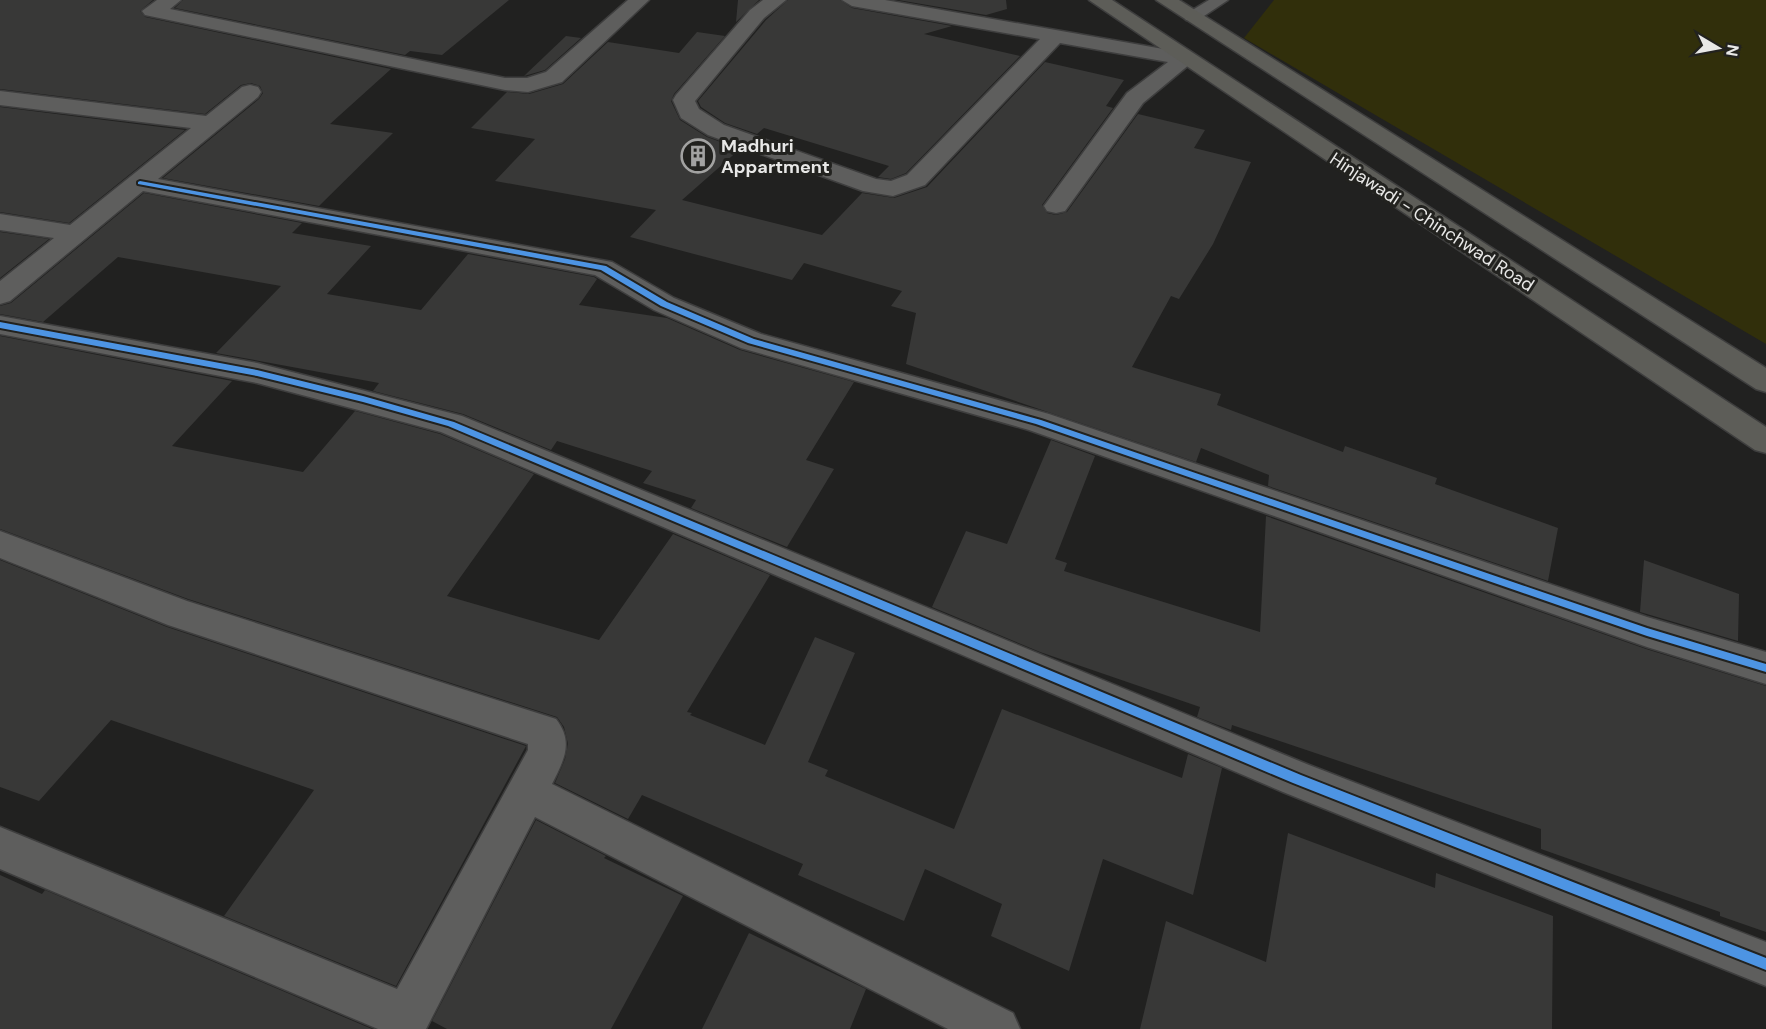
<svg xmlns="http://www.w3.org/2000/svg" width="1766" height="1029" viewBox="0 0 1766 1029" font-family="'DM Sans',sans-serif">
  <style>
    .green { fill: #312f0b }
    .building { fill: #383837 }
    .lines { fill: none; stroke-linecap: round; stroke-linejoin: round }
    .service-casing { stroke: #3e3e3e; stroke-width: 3 }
    .minor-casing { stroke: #3e3e3e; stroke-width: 3 }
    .primary-casing { stroke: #3e3e3e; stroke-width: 3 }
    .service { fill: #5e5e5d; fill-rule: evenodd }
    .minor { fill: #5e5e5d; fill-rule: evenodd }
    .primary { fill: #5d5d58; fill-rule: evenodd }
    .cycleway-casing { stroke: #22221f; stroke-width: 4 }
    .cycleway { fill: #4d94e3; fill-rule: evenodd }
    .labels { text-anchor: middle; stroke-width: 6; stroke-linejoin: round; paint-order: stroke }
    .far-poi-label { font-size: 18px; font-weight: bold; fill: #e8e8e7; stroke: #22221f; text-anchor: start }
    .far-street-label { font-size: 18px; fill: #e8e8e7; stroke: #22221f }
  </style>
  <rect width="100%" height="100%" fill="#212120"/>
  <path class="green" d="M1274 0H1766V344L1244 38Z"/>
  <g class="building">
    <path d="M0 0H153L140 11 145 17 391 69 330 124 393 133 319 206 163 178 259 99 263 93 260 86 251 83 241 85 205 114 0 89Z"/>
    <path d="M183 0H509L442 55 410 51 405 55 175 8Z"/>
    <path d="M738 0H759L736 22Z"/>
    <path d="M788 0H840L852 8 952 26 924 34 1020 56 906 173 891 179 878 177 889 166 764 128 757 134 725 123 701 107 698 101 766 20Z"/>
    <path d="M898 0H1006L1007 9 986 15Z"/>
    <path d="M697 32 725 36 674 94 671 101 680 120 707 137 740 149 682 200 822 235 862 193 894 198 927 187 1045 62 1124 80 1106 106 1113 108 1042 205 1047 213 1056 215 1067 212 1138 114 1205 130 1194 148 1251 162 1213 244 1179 299 1171 296 1132 367 1221 394 1217 405 1343 452 1345 446 1437 478 1435 484 1558 528 1548 581 1268 486 1269 475 1201 448 1196 462 906 364 916 313 891 306 902 291 804 263 792 280 630 237 656 210 495 181 535 139 471 128 507 92 529 94 563 84 608 42 679 53Z"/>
    <path d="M566 36 581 38 545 70 524 76Z"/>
    <path d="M0 107 185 130 69 223 0 212Z"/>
    <path d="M144 193 302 223 292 233 371 246 327 294 421 310 468 254 594 277 597 279 579 305 667 318 740 350 854 382 806 460 834 469 787 547 691 508 696 500 643 483 652 471 557 441 551 450 463 414 373 391 379 383 216 353 281 286 118 257 43 322 0 314V306L11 303Z"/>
    <path d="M0 232 49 239 0 278Z"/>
    <path d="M0 336 232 381 172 446 303 472 355 411 440 434 534 474 447 596 599 640 673 534 770 575 687 712 692 713 690 715 765 745 815 637 855 653 808 762 828 770 825 776 954 829 1002 709 1182 778 1188 754 1222 768 1193 895 1103 859 1069 971 991 936 1002 904 925 869 904 921 798 875 803 864 642 795 628 819 555 783 565 759 568 744 564 727 557 717 188 599 0 529Z"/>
    <path d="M1051 440 1095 456 1055 559 1067 563 1064 571 1260 632 1266 516 1646 649 1766 686V932L1720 916V912L1541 849V829L1232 725 1231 730 1197 717 1200 707 1040 652 932 607 966 531 1007 544Z"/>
    <path d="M0 560 167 627 526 746 396 986 224 916 314 790 111 720 39 801 0 787Z"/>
    <path d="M1644 560 1739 594 1738 641 1640 612Z"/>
    <path d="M536 820 606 856 604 858 683 896 611 1029H447L432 1021Z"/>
    <path d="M1288 833 1435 888 1436 873 1553 916 1552 1029H1140L1166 921 1266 962Z"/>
    <path d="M0 875 42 894 45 890 372 1029H0Z"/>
    <path d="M749 933 866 989 850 1029H702Z"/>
  </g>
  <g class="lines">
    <g class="service-casing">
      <path id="service" d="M1209 0H1228L1198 20H1186L1184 17 1186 14Z"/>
    </g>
    <g class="minor-casing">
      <g id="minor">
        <path d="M157 0H181L170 9 505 78H527L546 72 628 0H649L562 82 528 92 505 90 145 15 142 11Z"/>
        <path d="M763 0H786L764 18 695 101 699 109 724 125 876 179 891 181 907 175 1040 39 852 6 842 0H885L1186 53 1193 55 1196 59 1143 103 1065 211 1056 213 1047 211 1044 206 1127 93 1168 62 1060 43 925 185 893 196 863 191 708 135 681 118 673 100 676 95 750 10Z"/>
        <path d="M250 85 258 87 261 92 258 97 158 179 612 262 674 298 761 334 1049 414 1647 617 1766 652V684L1647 647 1029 430 741 348 654 310 595 275 143 191 10 301 0 304V281L54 238 0 230V214L70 225 191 128 0 105V91L206 116 242 87Z"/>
        <path d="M0 316 257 363 462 416 1309 765 1766 942V986L1283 792 441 432 257 383 0 334Z"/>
        <path d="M0 531 187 601 556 719C574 742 564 760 552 784L1013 1013 1020 1029H948L535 817 426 1029H378L0 869V827L397 989 528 750V744L168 625 0 558Z"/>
      </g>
    </g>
    <g class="primary-casing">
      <g id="primary">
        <path d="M1089 0H1112L1766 427V453L1755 450Z"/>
        <path d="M1156 0H1179L1766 368V392L1756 389Z"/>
      </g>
    </g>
    <use href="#service" class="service"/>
    <use href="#minor" class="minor"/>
    <use href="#primary" class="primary"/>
    <g class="cycleway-casing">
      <g id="cycleway">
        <path d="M140 181 606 266 667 302 754 339 1041 420 1647 628 1766 664V672L1647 636 1036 424 748 343 661 306 601 270 138 184V182Z"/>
        <path d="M0 322 257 370 363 396 454 422 1301 775 1766 958V970L1293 783 448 426 363 402 257 376 0 328Z"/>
      </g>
    </g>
    <use href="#cycleway" class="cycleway"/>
  </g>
  <defs>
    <g id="building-ring" transform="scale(1.725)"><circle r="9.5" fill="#22221f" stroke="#a2a2a1" stroke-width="1.5"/><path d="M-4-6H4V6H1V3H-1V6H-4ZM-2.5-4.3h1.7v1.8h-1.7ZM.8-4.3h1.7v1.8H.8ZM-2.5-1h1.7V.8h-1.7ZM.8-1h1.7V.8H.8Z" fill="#a2a2a1"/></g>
  </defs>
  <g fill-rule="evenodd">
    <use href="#building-ring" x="698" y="156"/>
  </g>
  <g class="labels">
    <g class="far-poi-label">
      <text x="721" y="152">Madhuri<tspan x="721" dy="21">Appartment</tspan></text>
    </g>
    <g class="far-street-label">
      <text transform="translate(1432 222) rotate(33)" y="6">Hinjawadi - Chinchwad Road</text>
    </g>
  </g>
  <g transform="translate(1718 48) rotate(100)" stroke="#22221f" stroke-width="4.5" paint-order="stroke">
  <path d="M0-4.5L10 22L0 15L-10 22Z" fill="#e8e8e7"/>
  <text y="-9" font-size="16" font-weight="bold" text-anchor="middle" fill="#e8e8e7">N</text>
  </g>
</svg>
